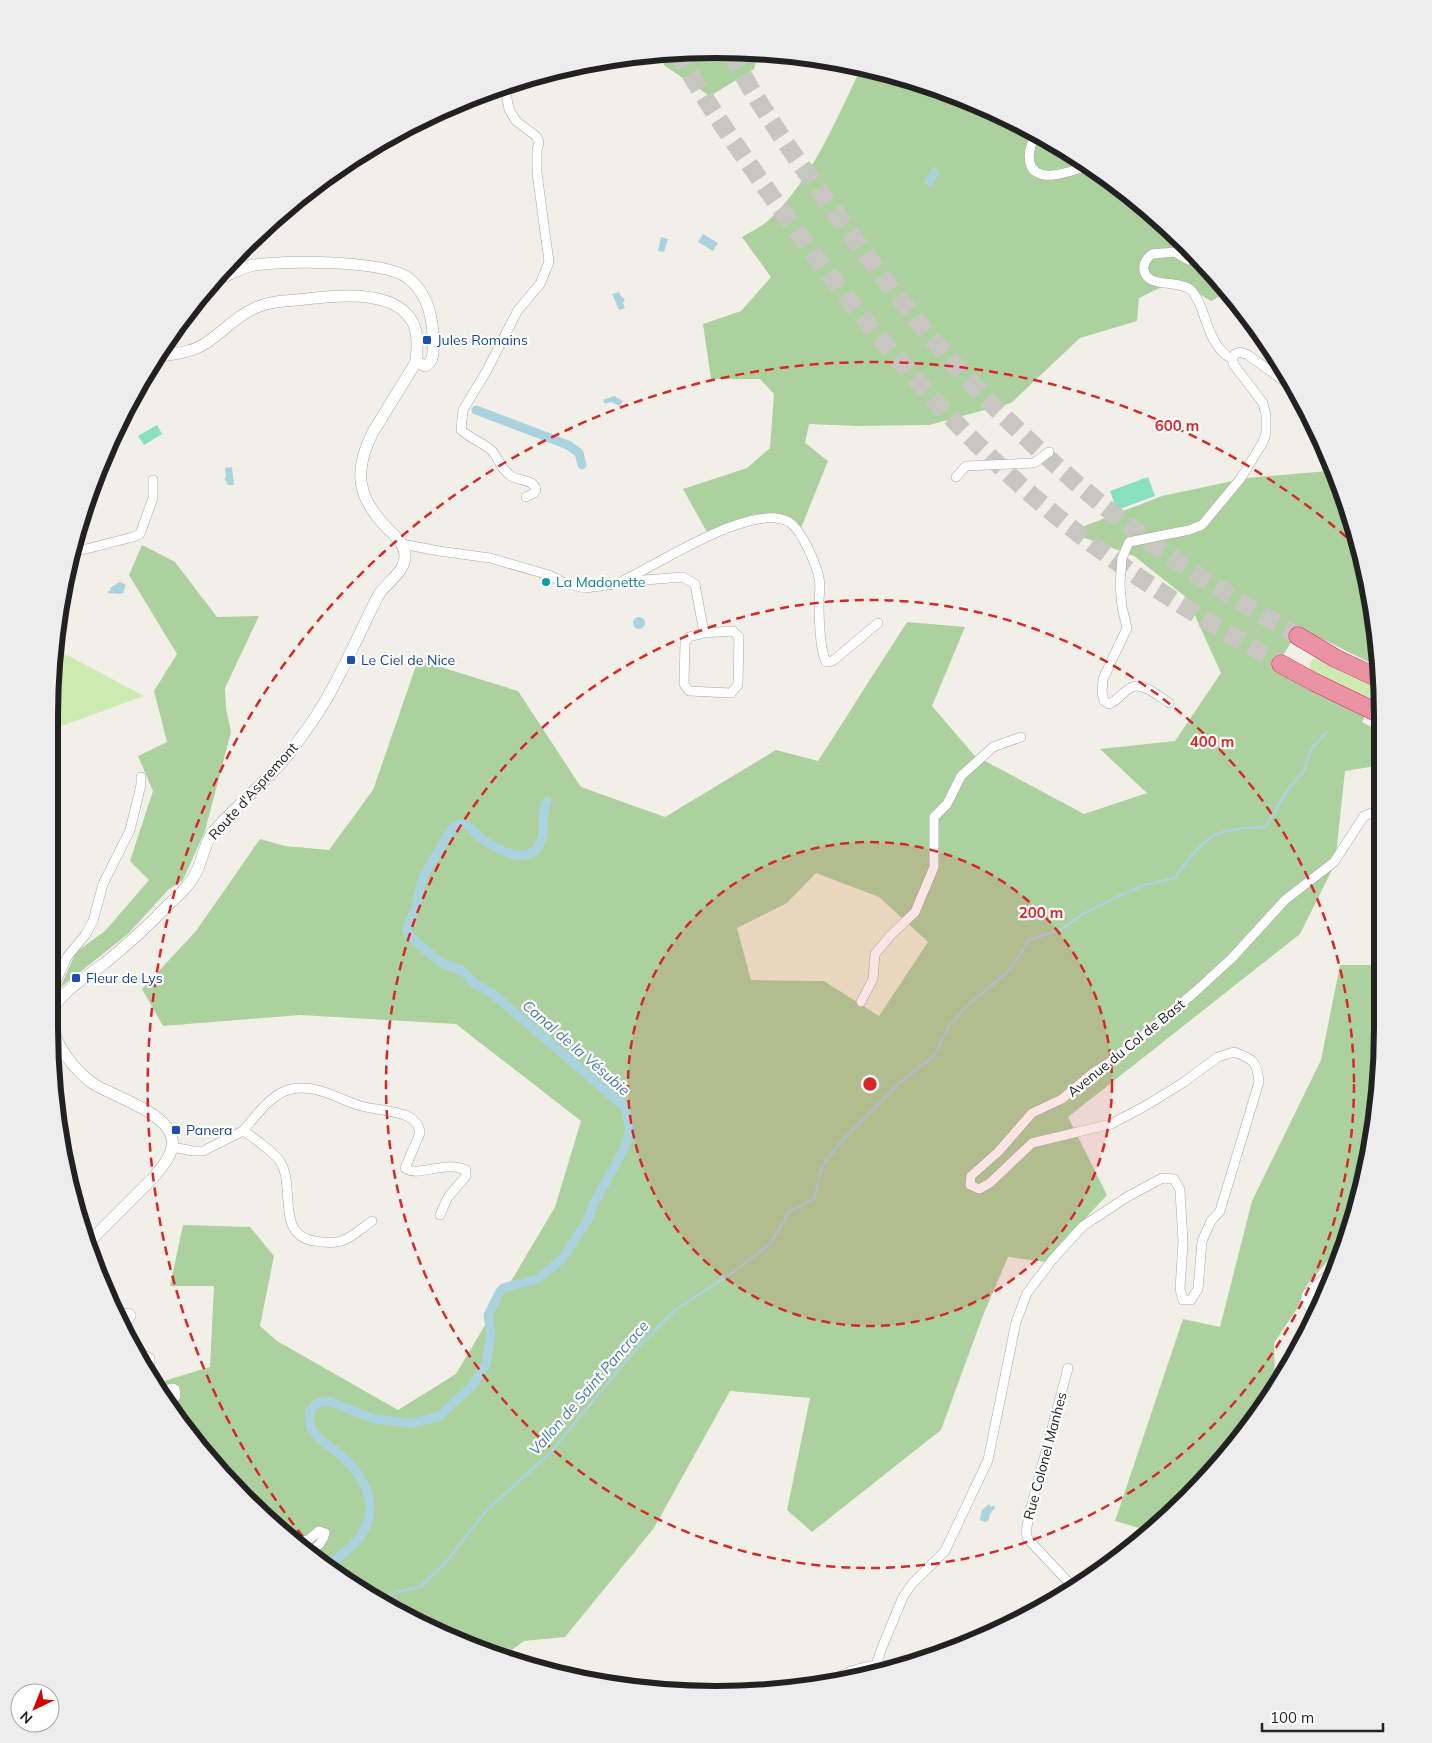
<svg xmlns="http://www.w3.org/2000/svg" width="1432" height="1743" viewBox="0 0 1432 1743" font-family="Mulish,sans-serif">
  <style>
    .farmland { fill: #eef0d5 }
    .grass { fill: #cdebb0 }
    .forest { fill: #add19e; fill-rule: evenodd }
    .pitch { fill: #88e0be }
    .water { fill: #aad3df }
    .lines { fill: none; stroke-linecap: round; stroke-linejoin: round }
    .stream { stroke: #aad3df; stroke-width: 2.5 }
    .canal { stroke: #aad3df; stroke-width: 9 }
    .motorway-tunnel { stroke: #c8c6c1; stroke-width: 18; stroke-dasharray: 18 9; stroke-linecap: butt }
    .minor-casing { stroke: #a9a9a9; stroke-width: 10 }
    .tertiary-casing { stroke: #a9a9a9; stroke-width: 12 }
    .motorway-casing { stroke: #dc2a67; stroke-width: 19 }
    .minor { stroke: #fff; stroke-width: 9 }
    .tertiary { stroke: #fff; stroke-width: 11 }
    .motorway { stroke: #e892a2; stroke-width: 18 }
    .ring { fill: none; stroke: #d62828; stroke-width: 2.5; stroke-dasharray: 9 6 }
    .transit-dot { fill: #1a4fb4; stroke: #fff; stroke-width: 2 }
    .culture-dot { fill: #0f9aa8; stroke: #fff; stroke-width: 2 }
    .labels { text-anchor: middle; stroke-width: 4.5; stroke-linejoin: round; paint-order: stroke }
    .transit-label { font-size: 14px; fill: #164399; stroke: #fff; text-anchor: start }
    .culture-label { font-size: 14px; fill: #0d838f; stroke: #fff; text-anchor: start }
    .street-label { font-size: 14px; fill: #222; stroke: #fff }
    .water-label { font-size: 15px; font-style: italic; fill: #4a7aab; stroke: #fff }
    .rim { fill: none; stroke: #222; stroke-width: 6 }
    .centre { fill: #d62828; stroke: #fff; stroke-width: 2.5 }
    .ring-label { font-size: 15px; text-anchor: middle; font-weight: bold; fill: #d62828; stroke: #fff; stroke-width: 4.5; stroke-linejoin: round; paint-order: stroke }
  </style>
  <rect width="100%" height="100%" fill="#f2efe9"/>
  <path class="farmland" d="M816 873 879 897 928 942 879 1016 824 981 750 980 737 928 787 903Z"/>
  <g class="grass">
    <path d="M54 648 144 696 50 730V672Z"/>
    <path d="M1316 658 1321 659 1382 689V707L1312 674 1309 665 1313 659Z"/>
  </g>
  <g class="forest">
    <path d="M673 50 758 53 754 69 710 96 665 66 655 53Z"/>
    <path d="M861 68 931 84 1050 138 1156 215 1228 292 1211 301 1176 280 1139 298 1137 321 1080 338 1011 403 929 425 857 426 809 424 805 443 828 461 801 528 754 514 708 534 683 489 747 468 770 448 774 394 760 379H711L703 324 741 311 771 277 742 237C752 231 763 226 771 218 813 177 836 120 861 68Z"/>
    <path d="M1332 468 1361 544 1381 668 1300 628 1274 670 1316 693 1365 716 1362 722 1375 729 1373 733 1382 737V765L1345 771 1335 864 1300 934 1068 1117 1107 1195 1045 1262 1008 1257 982 1318 941 1430 812 1532 787 1510 810 1398 730 1391 654 1528 565 1637 524 1641 501 1658 346 1582 215 1467 158 1388 167 1380 210 1367 214 1286H170L183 1225 250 1227 274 1256 260 1326 277 1341 398 1410 456 1374 555 1207 581 1121 456 1024 300 1015 163 1026 142 989 196 931 260 839 285 846 329 850 373 790 418 660 518 691 581 787 665 817 776 750 818 761 907 622 965 627 932 706 974 755 1084 814 1147 793 1100 749 1175 741 1221 673 1187 598 1134 556 1069 532 1162 496 1247 478 1328 471ZM816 873 879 897 928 942 879 1016 824 981 751 980 737 928 787 903Z"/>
    <path d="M142 545 175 562 217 617 259 616 225 688 226 708 231 732 205 831 183 880 168 890 128 934 60 988 76 952 105 931 149 880 130 861 153 791 138 756 167 742 154 691 177 654 129 575Z"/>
    <path d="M1340 965H1382V1070L1361 1199 1344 1242 1306 1286 1298 1307 1274 1343 1275 1381 1218 1467 1201 1482 1197 1481 1193 1490 1150 1531 1115 1521 1183 1319 1220 1327 1252 1201 1321 1060Z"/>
  </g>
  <g class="pitch">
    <path d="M157 425 162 434 144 445 138 436Z"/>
    <path d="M1148 477 1155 496 1117 510 1110 491Z"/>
  </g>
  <g class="water">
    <path d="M934 166 937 169 936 171 939 174 931 187 924 182Z"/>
    <path d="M703 234 718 243 713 251 698 242Z"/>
    <path d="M661 237 668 239 664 252 658 251Z"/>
    <path d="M619 292 621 296 625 299 623 303 625 308 619 310 612 294Z"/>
    <path d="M614 396 623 401 620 406 611 402 605 404 603 400Z"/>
    <path d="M232 467 234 485H228L224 478H226L225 468Z"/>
    <path d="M120 582 126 585 123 593 119 594 108 593V591H110L111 587Z"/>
    <circle cx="639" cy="623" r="6"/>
    <path d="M989 1504 991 1507 990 1508 994 1505 995 1508 990 1514 989 1520 985 1522 980 1520 982 1510Z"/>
  </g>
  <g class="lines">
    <path class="stream" d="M382 1600 397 1592 420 1587 446 1562 486 1511 550 1453 636 1349 675 1310 732 1273 770 1244 789 1212 814 1199 822 1167 842 1140 899 1083 934 1056 950 1024 969 1004 1009 971 1029 940 1062 929 1083 914 1115 898 1141 886 1175 878C1185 863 1199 843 1215 835 1231 828 1249 828 1266 827L1284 795 1304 770 1312 748 1327 732"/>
    <g class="canal">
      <path d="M476 410 568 445 579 453 582 465"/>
      <path d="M327 1566C339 1557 353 1547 361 1535 380 1508 366 1479 345 1459 335 1449 318 1441 311 1428 309 1424 310 1417 309 1412L317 1403 329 1401 374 1419 412 1423 438 1417 472 1386 486 1364 491 1335 488 1315 499 1293 503 1288 538 1279 563 1258 588 1219 592 1207 620 1156 627 1141 630 1129 625 1107 619 1102 492 993 475 984 463 971 440 962 415 941 406 931 417 904 421 884 424 875 451 830C455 826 459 823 465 824 469 825 478 836 482 839 497 850 530 867 540 843 544 835 543 829 543 820 543 814 545 807 547 801"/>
    </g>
    <g class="motorway-tunnel">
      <path d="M677 50C707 106 744 157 780 208 860 319 948 426 1054 514 1124 572 1202 619 1281 664"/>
      <path d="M730 52C760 108 797 160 834 211 875 267 916 323 963 374 1024 440 1092 500 1164 552 1207 583 1253 609 1298 636"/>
    </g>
    <g class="minor-casing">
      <g id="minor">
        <path d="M508 85 506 94 509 109 516 121 536 136 539 142 537 150V173L549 262 540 284 518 310 486 372 463 410 461 430C470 438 481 442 490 449 498 455 498 467 511 476 520 482 533 478 536 490L534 493 526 497"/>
        <path d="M1037 133C1026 151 1023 178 1053 175 1065 174 1077 169 1088 166"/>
        <path d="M1195 256 1189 260 1175 252 1152 254C1147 258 1143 263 1144 270 1147 289 1178 279 1191 290 1196 295 1198 301 1201 307 1208 326 1213 349 1232 359"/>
        <path d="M1302 401 1314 434 1320 436"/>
        <path d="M956 477 966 466 1034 463 1049 452"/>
        <path d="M402 544 439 551 490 558 549 575 564 583 585 588 644 580 683 577 695 584 704 633 689 637 685 643 684 684 689 691 731 693 738 685 739 637 733 631 704 633"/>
        <path d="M71 547 79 550 86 549 133 537 140 534 153 498V480"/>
        <path d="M624 580C659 564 753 501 789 522 802 530 816 564 819 578 821 586 819 594 819 601 819 616 820 649 826 662L832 661 835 659 878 623"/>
        <path d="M1169 703C1160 697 1143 682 1132 687 1123 691 1119 700 1109 704L1104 701 1102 692 1103 679 1127 628 1122 607 1120 584 1122 558 1129 542 1189 530 1202 525 1241 478 1263 442 1266 433V415L1263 403 1234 365 1232 359 1235 354 1240 352 1248 355 1294 388"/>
        <path d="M49 997 67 957 86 934 93 921 103 884 130 830 141 785V777"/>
        <path d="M861 1002 873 979 875 954 890 936 915 912 934 867V817L947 804 961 776 993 747 1021 737"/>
        <path d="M243 1131C256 1116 271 1093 292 1089 318 1084 337 1099 361 1106 376 1110 393 1110 407 1116 414 1119 419 1124 420 1133L405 1168C418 1178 443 1160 466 1170V1176L448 1197 440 1215"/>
        <path d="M172 1147 193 1151H203L243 1131C252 1136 273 1152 279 1160 297 1184 274 1234 314 1241 346 1246 348 1238 372 1221"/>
        <path d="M109 1290 111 1295"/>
        <path d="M119 1314 129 1313 131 1315 125 1328"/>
        <path d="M138 1359 146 1356 150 1358V1364L143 1367"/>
        <path d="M1068 1368 1029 1515 1026 1533 1028 1539 1073 1587"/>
        <path d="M160 1391 172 1388 175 1389 176 1396 170 1404"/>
        <path d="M298 1540 307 1541 319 1531 325 1533C323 1542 318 1546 311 1552"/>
        <path d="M876 1665 883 1645 903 1597 912 1584 945 1551 988 1460 1016 1322 1027 1293 1053 1259 1083 1226 1127 1197 1162 1178 1174 1179 1180 1190 1183 1242 1180 1289 1183 1300H1191L1198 1289 1202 1241 1211 1221 1220 1211 1259 1082C1257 1061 1253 1059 1234 1052L1218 1057 1184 1082 1147 1105 1111 1124 1032 1143 990 1183 979 1189 970 1185 971 1176 998 1152 1032 1113 1062 1099 1094 1072 1118 1057 1196 991 1232 958 1285 900 1334 862 1364 816 1382 809"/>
      </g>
    </g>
    <g class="tertiary-casing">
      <g id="tertiary">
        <path d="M215 280C229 276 240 268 254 265 285 260 384 260 408 278 426 292 432 314 433 335 433 345 436 362 425 366L416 362"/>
        <path d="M155 357C172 354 191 353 206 343 223 332 236 316 255 308 268 302 283 301 297 300 328 296 392 287 412 321 419 333 417 349 416 362"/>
        <path d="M89 1242 153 1178C162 1167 175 1153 172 1138 167 1112 112 1096 92 1083 79 1073 68 1061 60 1046 56 1039 51 1030 51 1021 48 999 89 975 105 963 127 945 148 926 167 906 176 898 186 889 193 878 202 865 203 847 212 833 237 805 268 781 291 751 301 737 312 723 321 708 343 673 359 633 378 596 385 583 405 573 405 556 405 544 395 536 387 528 357 497 353 471 373 432L416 362"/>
        <path d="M1319 1309 1310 1307 1306 1301 1308 1294 1334 1271"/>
        <path d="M829 1683C848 1671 868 1665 891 1666"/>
      </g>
    </g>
    <g class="motorway-casing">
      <g id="motorway">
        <path d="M1298 636 1335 658 1382 680"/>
        <path d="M1281 664 1314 682 1382 715"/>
      </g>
    </g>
    <use href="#minor" class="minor"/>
    <use href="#tertiary" class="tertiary"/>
    <use href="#motorway" class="motorway"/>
  </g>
  <circle cx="870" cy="1084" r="242" fill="#d62828" fill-opacity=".12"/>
  <g class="ring">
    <circle cx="870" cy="1084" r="242"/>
    <circle cx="870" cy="1084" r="484"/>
    <path d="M322 1560A726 726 0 0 1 1360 549"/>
  </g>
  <g class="transit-dot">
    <rect x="422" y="335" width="10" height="10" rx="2.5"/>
    <rect x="346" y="655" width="10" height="10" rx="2.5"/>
    <rect x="71" y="973" width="10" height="10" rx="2.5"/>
    <rect x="171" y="1125" width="10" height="10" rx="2.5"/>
  </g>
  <circle class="culture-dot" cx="546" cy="582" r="5"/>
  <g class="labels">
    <g class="transit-label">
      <text x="437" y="345">Jules Romains</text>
      <text x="361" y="665">Le Ciel de Nice</text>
      <text x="86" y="983">Fleur de Lys</text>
      <text x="186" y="1135">Panera</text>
    </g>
    <g class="culture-label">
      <text x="556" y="587">La Madonette</text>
    </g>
    <g class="street-label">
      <text transform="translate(253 791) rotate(-48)" y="5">Route d'Aspremont</text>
      <text transform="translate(1126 1048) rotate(-39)" y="5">Avenue du Col de Bast</text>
      <text transform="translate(1045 1456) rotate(-75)" y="5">Rue Colonel Manhes</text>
    </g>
    <g class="water-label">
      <text transform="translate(576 1048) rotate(41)" y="5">Canal de la Vésubie</text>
      <text transform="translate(589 1388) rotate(-49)" y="5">Vallon de Saint Pancrace</text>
    </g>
  </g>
  <path d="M0 0H1432V1743H0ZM716 58H716A658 658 0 0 1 1374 716V1028A658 658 0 0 1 716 1686H716A658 658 0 0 1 58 1028V716A658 658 0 0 1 716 58Z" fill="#ededed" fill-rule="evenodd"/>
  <path class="rim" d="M716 58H716A658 658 0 0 1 1374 716V1028A658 658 0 0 1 716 1686H716A658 658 0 0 1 58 1028V716A658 658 0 0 1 716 58Z"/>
  <circle cx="870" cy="1084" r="8" class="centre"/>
  <g class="ring-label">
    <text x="1177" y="431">600 m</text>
    <text x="1212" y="747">400 m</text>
    <text x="1041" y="918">200 m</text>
  </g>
  <g transform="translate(35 1708) rotate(223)"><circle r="24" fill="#ffffff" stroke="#a7a7a7"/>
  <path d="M0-4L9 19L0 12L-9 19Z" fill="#d40000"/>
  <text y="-8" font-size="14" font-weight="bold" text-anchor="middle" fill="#222222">N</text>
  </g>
  <path d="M1262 1723v8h121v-8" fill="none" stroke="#222222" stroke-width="2.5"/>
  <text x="1270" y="1723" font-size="15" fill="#222222" stroke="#ffffff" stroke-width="4" paint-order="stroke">100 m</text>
</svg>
